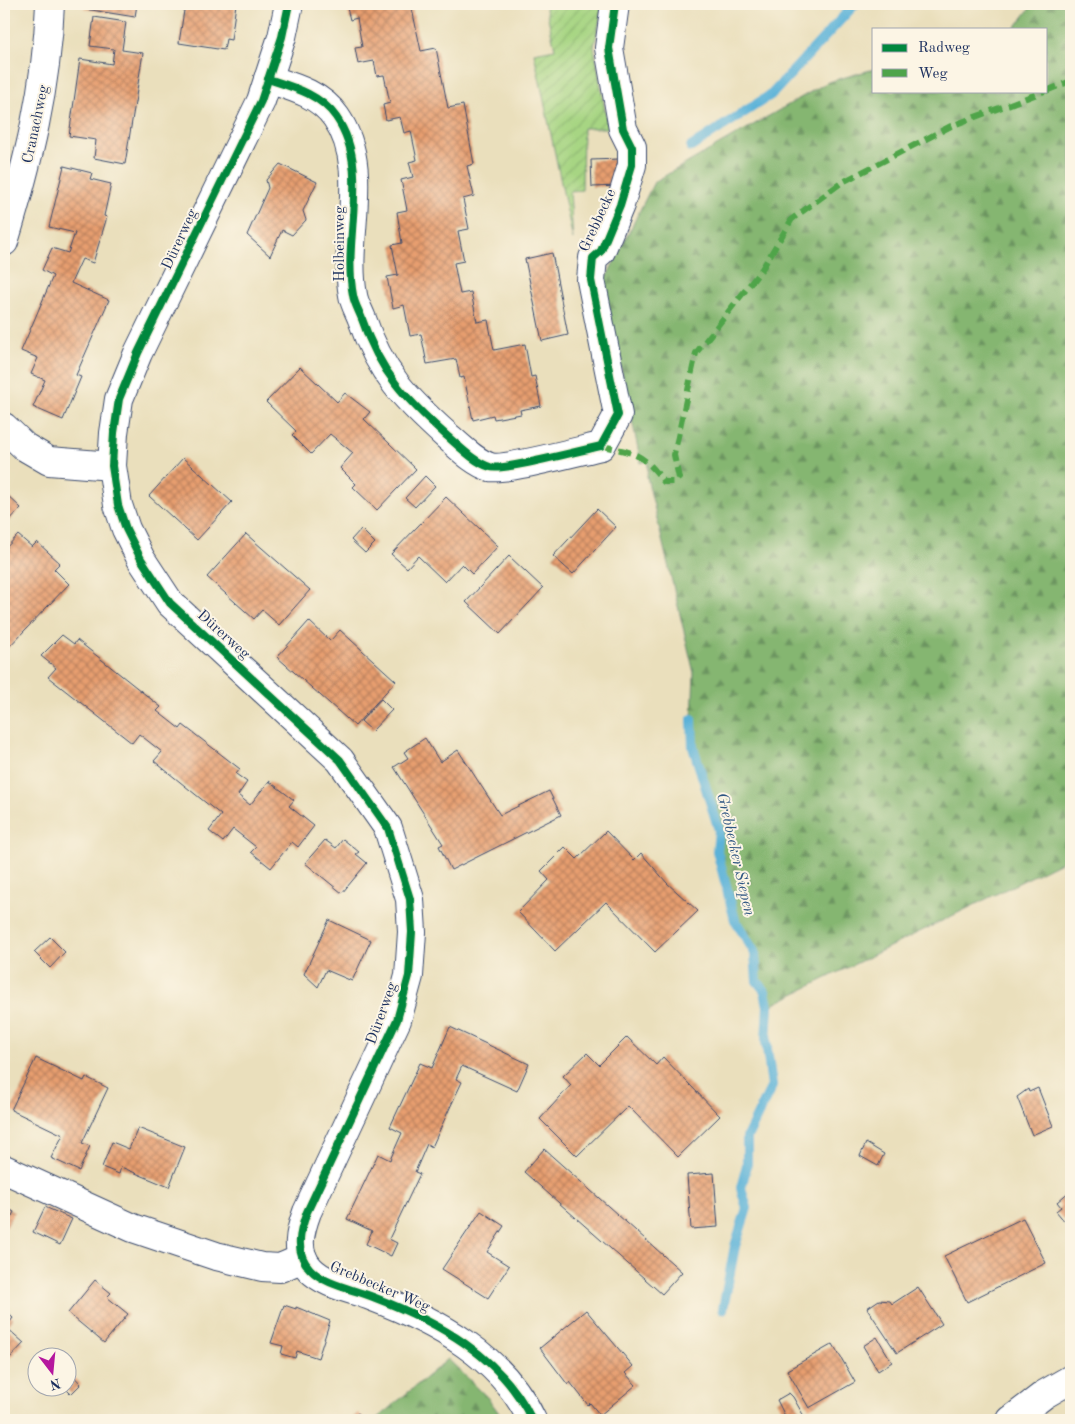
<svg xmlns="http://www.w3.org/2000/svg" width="1075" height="1424" viewBox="0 0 1075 1424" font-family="'Old Standard TT',serif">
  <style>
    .forest { fill: url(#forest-firs); stroke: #507268 }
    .garden { fill: url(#garden-furrows); stroke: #618270 }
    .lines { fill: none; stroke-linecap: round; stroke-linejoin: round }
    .stream { stroke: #5bb2d8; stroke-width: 10 }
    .building { fill: url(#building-cross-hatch) }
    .minor-casing { stroke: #3a496c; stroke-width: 30 }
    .minor { stroke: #fff; stroke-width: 28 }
    .quiet { stroke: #4fa44a; stroke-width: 6; stroke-dasharray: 12 6; stroke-linecap: butt }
    .cycleway-casing { stroke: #fcf5e5; stroke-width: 11 }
    .cycleway { stroke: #00873e; stroke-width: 8 }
    .labels { text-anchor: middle; stroke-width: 4; stroke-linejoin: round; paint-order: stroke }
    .street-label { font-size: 15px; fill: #1b2f5e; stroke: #fcf5e5 }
    .water-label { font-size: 16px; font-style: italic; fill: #2e5683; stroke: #fcf5e5 }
  </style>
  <defs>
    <pattern id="forest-firs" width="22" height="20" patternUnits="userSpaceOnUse" patternTransform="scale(1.25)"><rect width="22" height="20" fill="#85b671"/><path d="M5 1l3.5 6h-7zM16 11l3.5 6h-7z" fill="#6c9460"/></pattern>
    <pattern id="garden-furrows" width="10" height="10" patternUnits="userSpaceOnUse" patternTransform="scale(1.25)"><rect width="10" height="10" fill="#a7d583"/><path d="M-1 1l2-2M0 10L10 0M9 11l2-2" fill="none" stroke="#8fb774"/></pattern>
    <pattern id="building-cross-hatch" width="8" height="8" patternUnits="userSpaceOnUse" patternTransform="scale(1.25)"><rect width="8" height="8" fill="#e79e6f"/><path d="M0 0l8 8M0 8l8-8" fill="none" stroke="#ba815e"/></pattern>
  </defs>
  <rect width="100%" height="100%" fill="#fcf5e5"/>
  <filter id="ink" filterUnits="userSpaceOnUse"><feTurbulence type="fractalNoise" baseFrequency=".02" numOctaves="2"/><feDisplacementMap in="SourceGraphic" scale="10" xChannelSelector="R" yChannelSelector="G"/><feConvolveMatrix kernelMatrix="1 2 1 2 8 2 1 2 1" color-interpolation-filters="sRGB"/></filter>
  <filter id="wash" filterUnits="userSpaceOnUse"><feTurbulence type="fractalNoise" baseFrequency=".0096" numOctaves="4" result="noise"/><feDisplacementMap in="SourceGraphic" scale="20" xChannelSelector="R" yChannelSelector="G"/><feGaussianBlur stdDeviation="1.12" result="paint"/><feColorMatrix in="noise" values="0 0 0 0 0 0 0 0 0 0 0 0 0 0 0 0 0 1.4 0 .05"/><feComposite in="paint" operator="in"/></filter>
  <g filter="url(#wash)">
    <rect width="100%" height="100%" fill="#eadfbc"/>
    <g class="forest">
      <path d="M1033 4H1071V857L770 1006 768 990 759 981 757 953 737 920 720 851 721 830 699 765 695 738V718L692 719 694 673 647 477 648 461 641 463 602 277 607 276 654 182 828 82 874 69V91H1046V29H1014Z"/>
      <path d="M448 1359 488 1398 504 1420H375Z"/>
    </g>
    <path class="garden" d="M545 4H603L594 47 608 128H583L582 190 570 191 573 240 534 53 555 49Z"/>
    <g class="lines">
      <g class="stream">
        <path d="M691 147 772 94 855 4"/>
        <path d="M692 719 693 747 719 830 717 851 735 920 755 953 757 981 765 991 768 1006 766 1041 772 1086 747 1137V1165L741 1188 747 1208 735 1246 723 1309"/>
      </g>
    </g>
    <g id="blocks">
      <g class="building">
        <path d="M86 4H137L135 17 85 9Z"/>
        <path d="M185 4H236L231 40 226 39 224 50 179 43Z"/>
        <path d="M346 4H411L421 51 436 48 448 108 463 105 474 164 467 166 474 196 463 199 469 229 458 231 464 261 454 263 460 294 471 292 477 322 488 320 494 350 525 344 531 377 535 376 541 406 520 410 521 414 494 419 493 415 473 420 464 377 460 378 456 359 427 364 421 334 410 336 404 305 393 308 387 277 398 275 392 245 402 243 397 212 407 210 401 180 413 177 409 162 417 160 411 131 404 133 400 117 386 120 383 105 390 103 384 75 377 76 374 61 358 64 355 48 362 47 357 18 350 20Z"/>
        <path d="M94 17 126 22 122 50 143 53 125 164 94 158 96 140 69 136 80 59 112 64 114 49 90 46Z"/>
        <path d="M619 159V186L592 187 591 160Z"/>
        <path d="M280 164 317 182 303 211 306 220 292 235 282 230 270 256 247 235 268 188 266 180Z"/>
        <path d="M64 166 92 173 90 179 111 184 104 216 107 217 93 263 82 259 71 283 109 300 76 375 81 377 63 420 33 407 45 380 31 374 38 358 21 351 53 276 42 270 52 248 68 253 75 233 49 227Z"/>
        <path d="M552 253 568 335 542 341 525 259Z"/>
        <path d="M300 367 337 402 345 393 370 412 364 419 416 469 377 510 353 487 356 484 340 468 353 453 330 434 311 454 292 435 296 431 266 402Z"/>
        <path d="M183 458 232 502 197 540 149 496Z"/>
        <path d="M425 476 435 486 415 507 405 498Z"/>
        <path d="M4 492 21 508 4 526Z"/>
        <path d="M446 497 498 546 472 574 462 564 445 582 418 556 407 568 391 554Z"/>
        <path d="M597 509 616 527 573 574 553 556Z"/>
        <path d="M361 529 375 543 365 553 351 540Z"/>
        <path d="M246 534 310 590 279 625 262 610 254 619 207 577Z"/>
        <path d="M18 535 32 547 37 542 60 563 54 569 69 584 4 652V550Z"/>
        <path d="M509 556 543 588 500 634 466 602Z"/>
        <path d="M309 621 330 641 340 630 396 681 355 726 277 657Z"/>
        <path d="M62 635 74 644 77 640 161 707 157 711 180 729 183 725 240 769 236 774 247 782 238 795 250 805 269 781 294 800 289 806 314 826 298 847 292 842 271 868 251 852 256 847 233 829 223 842 209 831 221 815 154 761 162 752 139 734 132 743 48 677 56 668 41 656Z"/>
        <path d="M381 699 392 710 372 731 361 721Z"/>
        <path d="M425 738 440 762 458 750 500 815 549 791 561 815 451 870 439 846 443 844 394 767 408 758 404 752Z"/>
        <path d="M606 831 634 860 641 853 667 883 698 911 655 952 606 902 555 951 518 912 549 880 541 871 565 847 577 859Z"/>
        <path d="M343 839 359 852 356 854 367 863 342 893 305 863 325 840 336 848Z"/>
        <path d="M329 920 371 940 352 981 326 970 318 987 304 974Z"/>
        <path d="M50 937 65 952 50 968 34 952Z"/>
        <path d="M450 1027 529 1064 517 1091 462 1066 456 1079 462 1082 447 1114 432 1147 427 1144 415 1172 420 1174 389 1239 397 1243 391 1256 366 1244 372 1231 347 1219 378 1154 390 1160 393 1153 402 1133 390 1127 420 1063 432 1068Z"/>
        <path d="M627 1037 656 1065 663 1057 720 1116 678 1157 628 1106 577 1156 540 1119 571 1085 563 1076 587 1053 599 1065Z"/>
        <path d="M36 1058 84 1081 86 1077 108 1088 82 1143 90 1146 79 1171 51 1158 63 1135 11 1110Z"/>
        <path d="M1038 1088 1053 1126 1032 1135 1017 1097 1028 1089 1029 1092Z"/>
        <path d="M138 1128 185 1147 169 1187 121 1167 119 1174 102 1167 112 1142 129 1149Z"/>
        <path d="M866 1143 884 1154 878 1166 860 1156Z"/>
        <path d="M544 1149 682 1272 662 1294 524 1172Z"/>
        <path d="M714 1173 718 1227 691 1229 687 1175Z"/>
        <path d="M1071 1190V1229L1056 1211 1061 1207 1057 1202Z"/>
        <path d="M4 1206 14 1212 4 1231Z"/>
        <path d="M45 1207 72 1219 60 1245 33 1232Z"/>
        <path d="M481 1211 504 1226 487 1252 509 1266 488 1298 442 1269Z"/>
        <path d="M1023 1218 1046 1263 967 1302 944 1256Z"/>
        <path d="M95 1280 111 1293 107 1297 128 1314 104 1343 68 1313Z"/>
        <path d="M918 1287 942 1324 897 1353 867 1308 879 1300 890 1301 892 1304Z"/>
        <path d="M284 1305 296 1309V1307L330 1321 318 1358 297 1351 295 1358 281 1354 283 1346 271 1343Z"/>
        <path d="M4 1310 13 1318 6 1327 24 1343 8 1360 4 1357Z"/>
        <path d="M586 1310 633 1366 625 1373 636 1385 600 1415 590 1403 588 1405 570 1382 568 1385 540 1348Z"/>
        <path d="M877 1337 892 1362 878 1371 863 1346Z"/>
        <path d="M833 1344 855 1382 809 1408 787 1370Z"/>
        <path d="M68 1370 81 1384 71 1394 63 1386H68Z"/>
        <path d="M789 1393 793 1397 806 1420H787L777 1400Z"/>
        <path d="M358 1413 365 1420H350Z"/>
      </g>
    </g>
  </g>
  <g filter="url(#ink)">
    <use href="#blocks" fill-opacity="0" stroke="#3a496c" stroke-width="1"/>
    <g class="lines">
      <g class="minor-casing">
        <g id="minor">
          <path d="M289 4 282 37 261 101 138 353 119 399 114 433 112 466 118 505 126 529 141 559 170 603 340 760 388 828 410 899 412 932 409 976 397 1020 307 1212C300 1231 294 1252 310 1269 325 1285 353 1289 373 1297 436 1321 502 1356 532 1420"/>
          <path d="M268 79C293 87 320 94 336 117 372 169 342 237 353 295 354 303 359 311 362 319 380 373 406 399 447 436 460 447 474 462 490 467 504 471 582 450 601 446L618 415 591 280 593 258 601 251 620 205 632 165V147L623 129 609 48 615 4"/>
          <path d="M4 242C28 163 47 87 50 4"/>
          <path d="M4 427 25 447 49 461 112 466"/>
          <path d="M4 1169 133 1228 216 1256 262 1267 280 1268 303 1258"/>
          <path d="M1011 1420 1045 1394 1071 1379"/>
        </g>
      </g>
      <use href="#minor" class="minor"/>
      <g class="quiet">
        <path d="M1046 91 1071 81"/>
        <path d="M601 446C634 452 644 454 664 482H673L679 478 674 455 696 353 762 269 792 219 841 183 951 126 1045 91"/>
      </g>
      <g class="cycleway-casing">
        <g id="cycleway">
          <path d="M289 4 282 37 261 101 138 353 119 399 114 433 112 466 118 505 126 529 141 559 170 603 340 760 388 828 410 899 412 932 409 976 397 1020 307 1212C300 1231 294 1252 310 1269 325 1285 353 1289 373 1297 436 1321 502 1356 532 1420"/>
          <path d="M268 79C293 87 320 94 336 117 372 169 342 237 353 295 354 303 359 311 362 319 380 373 406 399 447 436 460 447 474 462 490 467 504 471 582 450 601 446L618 415 591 280 593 258 601 251 620 205 632 165V147L623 129 609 48 615 4"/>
        </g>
      </g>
      <use href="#cycleway" class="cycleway"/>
    </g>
  </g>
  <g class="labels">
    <g class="street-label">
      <text transform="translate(35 124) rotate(-78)" y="5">Cranachweg</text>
      <text transform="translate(597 220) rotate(-65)" y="5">Grebbecke</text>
      <text transform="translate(179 239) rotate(-65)" y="5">Dürerweg</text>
      <text transform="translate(339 244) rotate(-90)" y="5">Holbeinweg</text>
      <text transform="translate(224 634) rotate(42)" y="5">Dürerweg</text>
      <text transform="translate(381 1013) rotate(-70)" y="5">Dürerweg</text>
      <text transform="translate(380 1286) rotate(23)" y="5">Grebbecker Weg</text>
    </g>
    <g class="water-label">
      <text transform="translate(737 854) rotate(77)" y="6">Grebbecker Siepen</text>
    </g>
  </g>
  <rect width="1075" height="1424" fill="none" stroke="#fcf5e5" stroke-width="20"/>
  <rect x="872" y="28" width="175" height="65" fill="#fcf5e5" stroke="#a2a6af"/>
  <rect x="882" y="44" width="25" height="8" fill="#00873e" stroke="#a2a6af"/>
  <text x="918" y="52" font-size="15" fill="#1b2f5e">Radweg</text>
  <rect x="882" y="69" width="25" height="8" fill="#4fa44a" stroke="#a2a6af"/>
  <text x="918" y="78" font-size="15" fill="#1b2f5e">Weg</text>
  <g transform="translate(52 1372) rotate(164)"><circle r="24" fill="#fcf5e5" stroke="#a2a6af"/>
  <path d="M0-4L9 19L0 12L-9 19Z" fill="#b5179e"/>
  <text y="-8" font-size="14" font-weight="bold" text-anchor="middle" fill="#1b2f5e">N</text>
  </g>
</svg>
